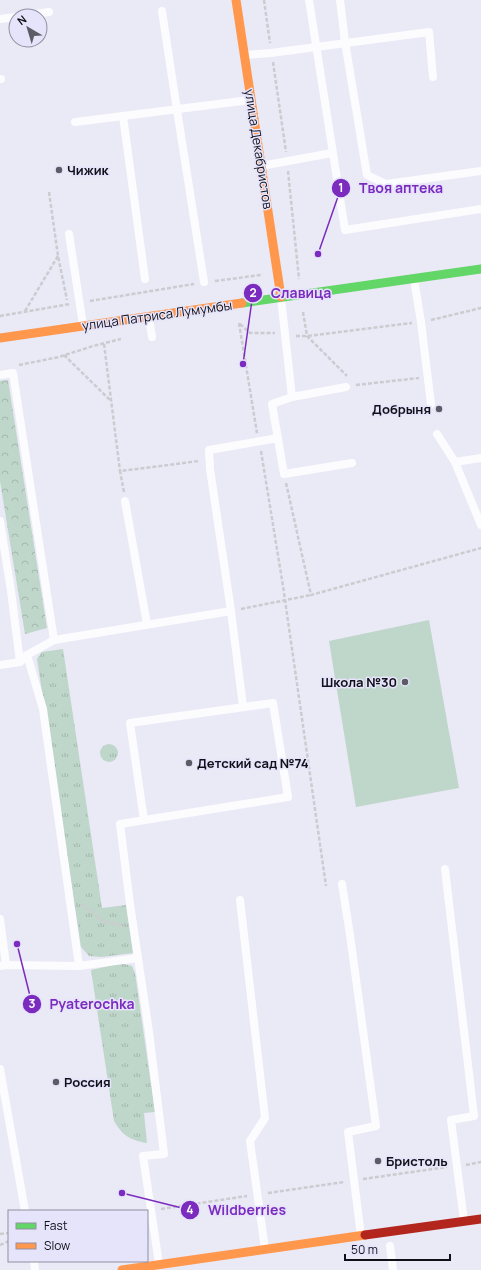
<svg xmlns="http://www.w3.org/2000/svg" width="481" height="1270" viewBox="0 0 481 1270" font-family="Manrope,sans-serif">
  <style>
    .grass { fill: url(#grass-tufts) }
    .forest { fill: url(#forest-crowns) }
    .garden { fill: #bfd6ca }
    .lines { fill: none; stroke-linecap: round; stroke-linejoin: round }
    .path { stroke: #ccccd0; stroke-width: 2.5; stroke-dasharray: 4 2; stroke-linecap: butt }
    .lane { stroke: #fcfcfe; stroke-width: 8 }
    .fast { stroke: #63d668; stroke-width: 9 }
    .slow { stroke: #ff974d; stroke-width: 9 }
    .jam { stroke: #b3261e; stroke-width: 9 }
    .poi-dot { fill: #5d5c66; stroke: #e6e4fb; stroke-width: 1.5 }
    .labels { text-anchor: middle; stroke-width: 3; stroke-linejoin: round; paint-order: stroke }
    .street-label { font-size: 13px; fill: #111019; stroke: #e6e4fb }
    .poi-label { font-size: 13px; font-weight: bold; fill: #111019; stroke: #e6e4fb; text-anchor: start }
    .leader { fill: none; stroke: #7b2cbf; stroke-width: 1.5 }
    .callout-dot { fill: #7b2cbf; stroke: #e6e4fb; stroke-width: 1.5 }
    .mark-label { font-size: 12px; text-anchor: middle; font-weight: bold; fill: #fff }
    .callout-label { font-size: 14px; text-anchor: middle; font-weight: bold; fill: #7b2cbf; stroke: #e6e4fb; stroke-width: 3; stroke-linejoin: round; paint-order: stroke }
  </style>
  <defs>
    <pattern id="grass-tufts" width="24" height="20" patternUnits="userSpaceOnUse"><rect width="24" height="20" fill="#bfd6ca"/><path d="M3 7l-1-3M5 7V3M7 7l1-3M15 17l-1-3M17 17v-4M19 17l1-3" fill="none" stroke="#a3b7ad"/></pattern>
    <pattern id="forest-crowns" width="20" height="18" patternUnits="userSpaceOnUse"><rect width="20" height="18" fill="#bfd6ca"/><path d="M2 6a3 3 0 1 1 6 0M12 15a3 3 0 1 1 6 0" fill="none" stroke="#a3b7ad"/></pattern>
  </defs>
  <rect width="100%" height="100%" fill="#eae9f6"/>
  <g class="grass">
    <path d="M63 649 102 908 126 905 133 953 102 957 89 956 81 947 37 659 42 652Z"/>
    <circle cx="109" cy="753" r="9"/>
    <path d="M118 964H124L132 966 135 973 155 1112 144 1113 147 1143C130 1140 123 1136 114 1121L91 970Z"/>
  </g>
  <path class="forest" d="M8 380 47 628 25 634 0 481V381Z"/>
  <path class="garden" d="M429 620 459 788 356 807 329 641Z"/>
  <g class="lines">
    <g class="path">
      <path d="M264 0 270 43"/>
      <path d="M273 62 286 152"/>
      <path d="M288 171 299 279"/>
      <path d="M49 192 58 256 67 300"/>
      <path d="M215 281 261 275"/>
      <path d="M90 301 194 284"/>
      <path d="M25 311 58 256"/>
      <path d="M303 312 307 336 347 376"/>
      <path d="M0 316 70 304"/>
      <path d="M431 320 481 308"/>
      <path d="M239 323 257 433"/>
      <path d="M240 324 250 333H275"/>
      <path d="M296 336H307L412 323"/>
      <path d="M104 344 120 471"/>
      <path d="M64 355 110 400"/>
      <path d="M19 365 59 357 93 346 121 339"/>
      <path d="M356 385 419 378"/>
      <path d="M261 451 283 586 326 886"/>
      <path d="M286 483 311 595 481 548"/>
      <path d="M124 492 120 471 199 461"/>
      <path d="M241 609 311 595"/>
      <path d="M81 904 103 921 124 926"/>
      <path d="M466 1165 481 1162"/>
      <path d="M363 1179 447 1167"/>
      <path d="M268 1193 344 1182"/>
      <path d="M161 1209 247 1196"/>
      <path d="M0 1234 9 1233"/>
      <path d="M0 1245 9 1241"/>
    </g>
    <g class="lane">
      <path d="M309 0 345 230 481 209"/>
      <path d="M340 0 345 42 367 175 386 184 481 171"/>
      <path d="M162 11 177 110 204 282"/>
      <path d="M22 16 49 12"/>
      <path d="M0 19 16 17"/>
      <path d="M245 55 271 53 429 32 433 77"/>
      <path d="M0 79H1"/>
      <path d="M123 116 145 279"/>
      <path d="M75 122 250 100"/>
      <path d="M261 166 332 153"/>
      <path d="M69 234 83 325"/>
      <path d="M414 279 421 322 431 404"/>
      <path d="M281 298 292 397 272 404 284 474 352 463"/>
      <path d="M149 317 152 337"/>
      <path d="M0 375 13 373 54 640"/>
      <path d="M292 397 346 387"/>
      <path d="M437 434 455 462"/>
      <path d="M481 458 455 462 481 525"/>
      <path d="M125 501 147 624"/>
      <path d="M0 521 11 591 20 662"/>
      <path d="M231 611 243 706"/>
      <path d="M27 655 43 709 79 966 138 958"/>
      <path d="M0 665 20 662 27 655 54 640 231 611 210 469 209 450 278 438"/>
      <path d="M144 820 130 723 273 703 288 797 120 824 130 904 149 1032 164 1154 143 1156 159 1264"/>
      <path d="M445 869 474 1116 451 1120 464 1221"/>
      <path d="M342 884 350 935 376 1126 348 1132 361 1236"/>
      <path d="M240 900 265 1118 250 1141 265 1249"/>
      <path d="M0 919 6 965"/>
      <path d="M0 966 6 965 79 966"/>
      <path d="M0 1069 25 1211"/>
      <path d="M390 1246 393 1270"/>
      <path d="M34 1261 35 1270"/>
    </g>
    <path class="fast" d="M242 303 481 269"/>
    <g class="slow">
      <path d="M236 0 281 297"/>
      <path d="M0 338 242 303"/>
      <path d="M122 1270 365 1235"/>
    </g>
    <path class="jam" d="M365 1235 481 1219"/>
  </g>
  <g class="poi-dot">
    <circle cx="59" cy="170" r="4"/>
    <circle cx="439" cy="409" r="4"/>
    <circle cx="405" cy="682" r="4"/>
    <circle cx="189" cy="763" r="4"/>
    <circle cx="56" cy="1082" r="4"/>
    <circle cx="378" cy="1161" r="4"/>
  </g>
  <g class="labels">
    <g class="street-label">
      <text transform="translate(259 149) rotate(81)" y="5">улица Декабристов</text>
      <text transform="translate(157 315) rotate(-8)" y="5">улица Патриса Лумумбы</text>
    </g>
    <g class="poi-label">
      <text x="67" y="175">Чижик</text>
      <text x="431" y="414" text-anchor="end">Добрыня</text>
      <text x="397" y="687" text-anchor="end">Школа №30</text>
      <text x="197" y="768">Детский сад №74</text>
      <text x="64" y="1087">Россия</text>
      <text x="386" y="1166">Бристоль</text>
    </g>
  </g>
  <path class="leader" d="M318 254L341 188M243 364L253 293M17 944L32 1004M122 1193L190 1210"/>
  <g class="callout-dot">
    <circle cx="318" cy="254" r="4"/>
    <circle cx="243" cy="364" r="4"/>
    <circle cx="17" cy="944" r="4"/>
    <circle cx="122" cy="1193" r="4"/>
    <circle cx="341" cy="188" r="10"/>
    <circle cx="253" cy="293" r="10"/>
    <circle cx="32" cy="1004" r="10"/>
    <circle cx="190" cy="1210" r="10"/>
  </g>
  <g class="mark-label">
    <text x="341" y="192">1</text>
    <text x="253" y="297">2</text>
    <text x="32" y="1008">3</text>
    <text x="190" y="1214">4</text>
  </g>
  <g class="callout-label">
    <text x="401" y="193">Твоя аптека</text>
    <text x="301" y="298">Славица</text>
    <text x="92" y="1009">Pyaterochka</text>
    <text x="247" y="1215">Wildberries</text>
  </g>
  <rect x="8" y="1210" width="140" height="52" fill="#e6e4fb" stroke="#918fa1"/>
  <rect x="16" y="1223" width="20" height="6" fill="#63d668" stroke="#918fa1"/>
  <text x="44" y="1230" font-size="12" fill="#111019">Fast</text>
  <rect x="16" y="1243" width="20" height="6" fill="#ff974d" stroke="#918fa1"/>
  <text x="44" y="1250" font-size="12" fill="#111019">Slow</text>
  <g transform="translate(28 28) rotate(322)"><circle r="19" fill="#e6e4fb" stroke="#918fa1"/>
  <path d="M0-3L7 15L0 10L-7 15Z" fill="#5d5c66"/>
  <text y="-6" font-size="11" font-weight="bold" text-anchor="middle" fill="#111019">N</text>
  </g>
  <path d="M345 1254v6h105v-6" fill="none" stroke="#111019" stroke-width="2"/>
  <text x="351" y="1254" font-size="12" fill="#111019" stroke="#e6e4fb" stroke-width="3" paint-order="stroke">50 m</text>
</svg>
